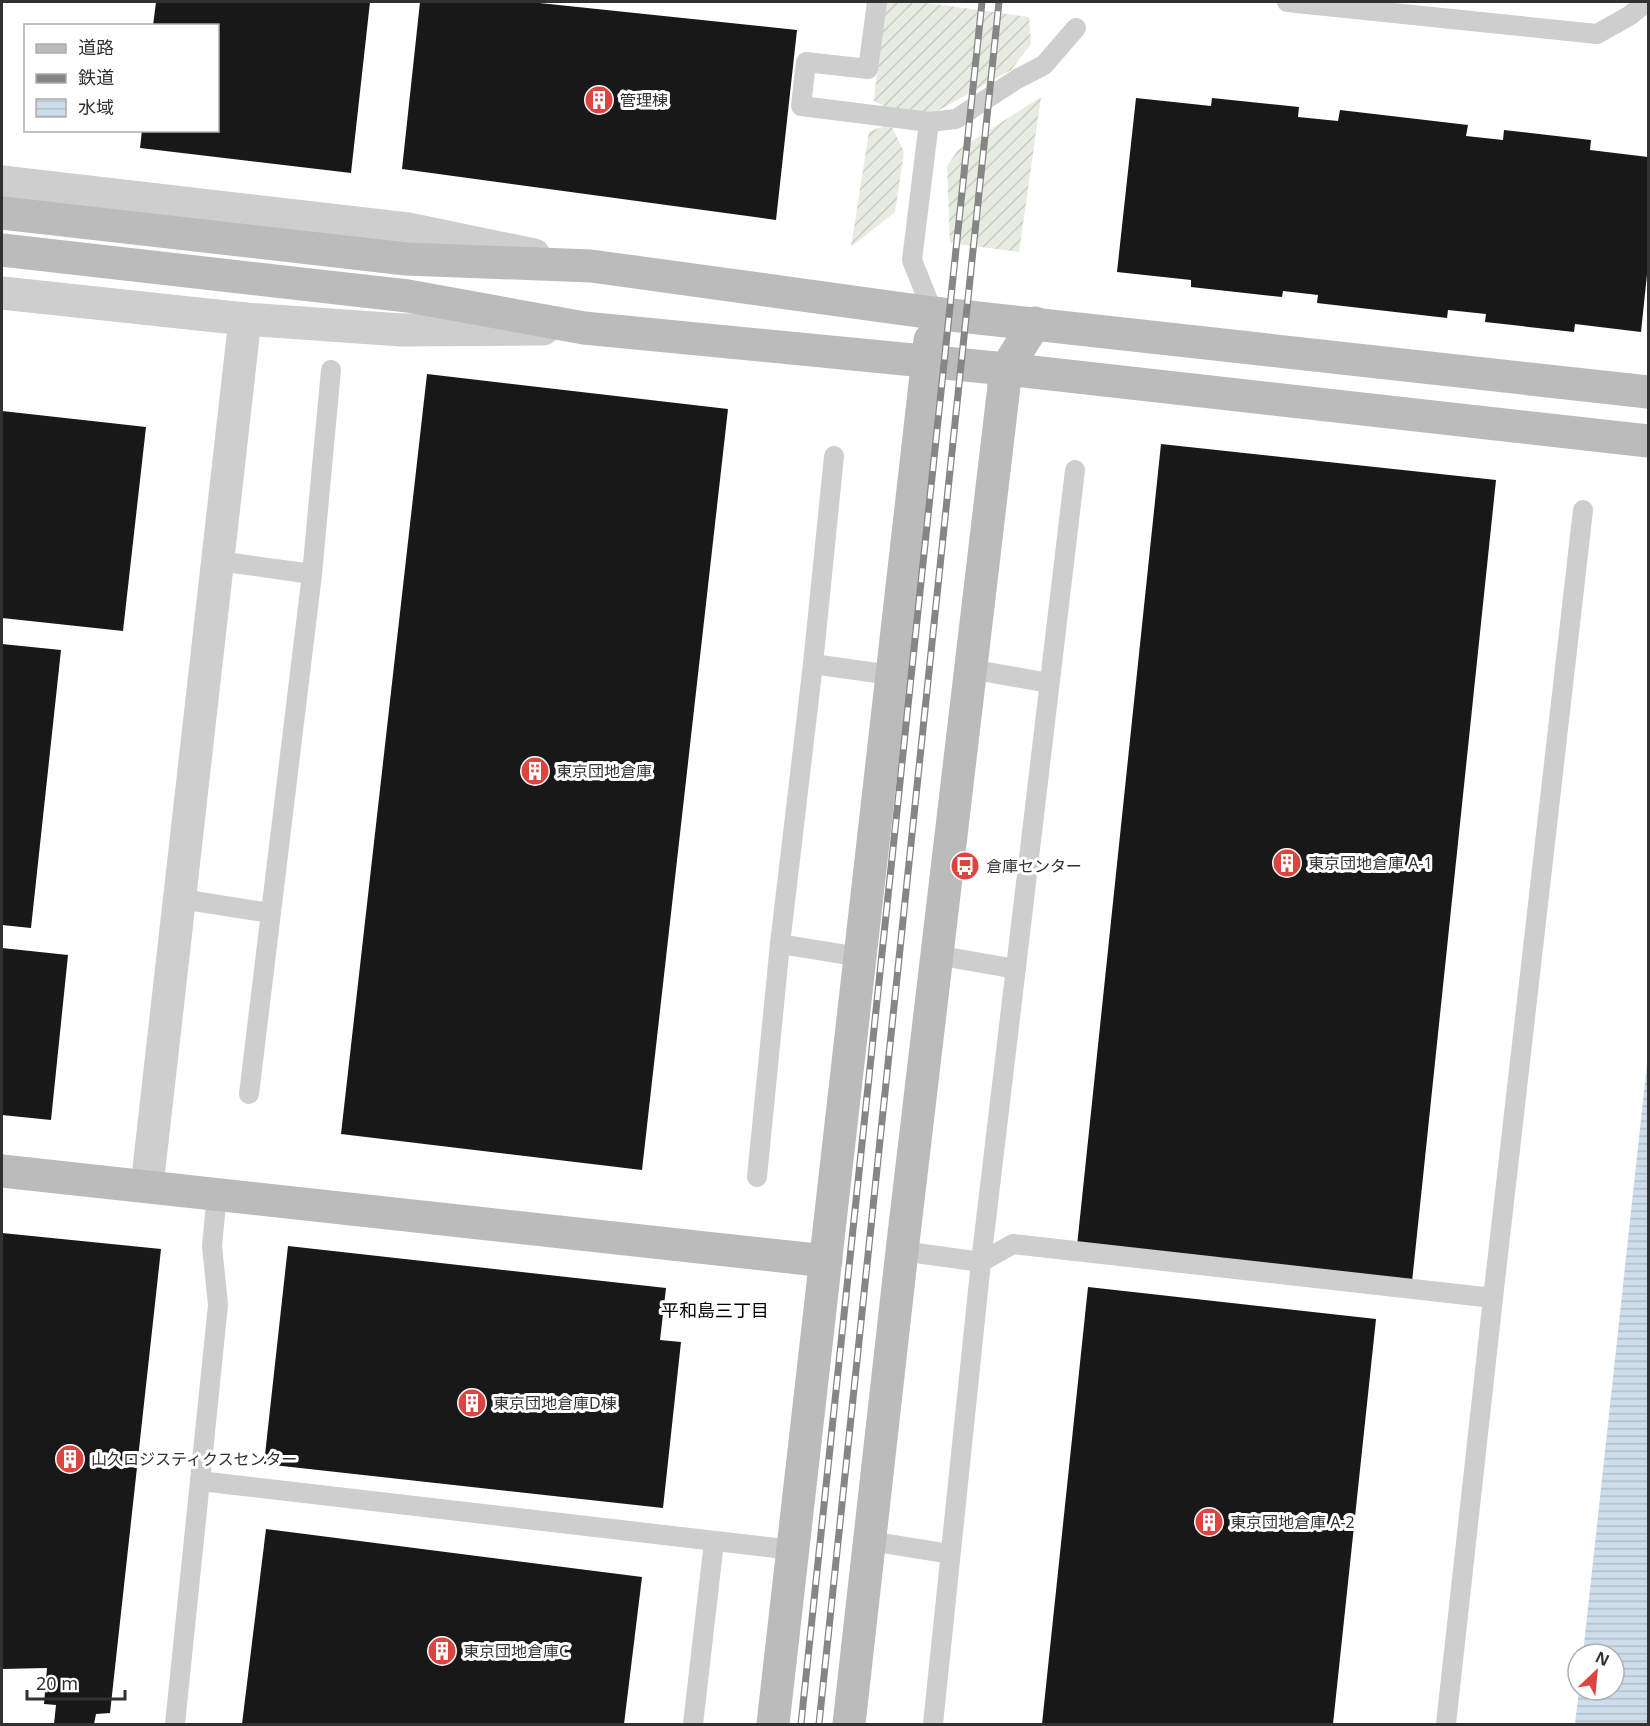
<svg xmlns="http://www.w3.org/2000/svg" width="1650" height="1726" viewBox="0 0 1650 1726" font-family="'Noto Sans','Noto Sans JP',sans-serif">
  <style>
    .garden { fill: url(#garden-furrows) }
    .water { fill: url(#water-rules) }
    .building { fill: #181818 }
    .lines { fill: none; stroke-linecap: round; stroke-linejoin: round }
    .lane { stroke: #cecece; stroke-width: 20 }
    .street { stroke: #cecece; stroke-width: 33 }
    .secondary { stroke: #bbb; stroke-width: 33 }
    .rail-casing { stroke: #868686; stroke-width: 7 }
    .rail { stroke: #fff; stroke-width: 4.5; stroke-dasharray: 14; stroke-linecap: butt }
    .labels { text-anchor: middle; stroke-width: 6; stroke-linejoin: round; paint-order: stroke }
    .poi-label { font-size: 16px; fill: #313131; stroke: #fff; text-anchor: start }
    .neighbourhood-label { font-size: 18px; fill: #000; stroke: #fff }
  </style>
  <defs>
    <pattern id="garden-furrows" width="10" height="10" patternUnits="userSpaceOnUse" patternTransform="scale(1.5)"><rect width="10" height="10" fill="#e6ede0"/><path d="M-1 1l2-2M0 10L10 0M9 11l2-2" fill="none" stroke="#c6ccc1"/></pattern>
    <pattern id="water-rules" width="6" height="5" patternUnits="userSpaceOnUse" patternTransform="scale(1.5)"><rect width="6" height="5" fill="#ceddeb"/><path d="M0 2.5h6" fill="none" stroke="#b1beca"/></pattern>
  </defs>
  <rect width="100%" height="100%" fill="#fff"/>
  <g class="garden">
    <path d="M884 2H921L1029 17 1031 44 1011 70 925 118 900 114 874 101Z"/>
    <path d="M1041 97 1019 252 950 243 947 166 958 150Z"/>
    <path d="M890 123 904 152 895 212 851 247 869 132Z"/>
  </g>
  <path class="water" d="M1648 1055V1724H1575L1579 1690H1614V1654H1583Z"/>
  <g class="building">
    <path d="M156 2H370L351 173 140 148 142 130H218V26H153Z"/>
    <path d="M420 2H530L797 30 776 220 402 169Z"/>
    <path d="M1136 98 1211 106 1212 98 1299 107 1298 117 1338 121 1340 110 1468 125 1466 136 1503 140 1504 130 1591 140 1590 150 1648 157V265L1641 332 1575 324 1574 332 1485 322 1486 314 1448 310 1447 318 1317 303 1318 295 1283 291 1282 297 1191 287V280L1117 272Z"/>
    <path d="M427 374 728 409 642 1170 341 1134Z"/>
    <path d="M2 411 146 427 123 631 2 618Z"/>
    <path d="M1161 444 1496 480 1412 1282 1077 1246Z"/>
    <path d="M2 644 61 650 31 928 2 925Z"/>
    <path d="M2 948 68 955 51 1120 2 1115Z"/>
    <path d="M2 1233 161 1249 110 1713 96 1714 94 1724H54L56 1705 44 1704 47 1668 2 1669Z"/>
    <path d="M288 1246 666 1288 660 1340 681 1342 663 1508 264 1464Z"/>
    <path d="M1088 1287 1376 1319 1333 1724H1042Z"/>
    <path d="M266 1529 642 1577 624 1724H242Z"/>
  </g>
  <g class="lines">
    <g class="lane">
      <path d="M877 2 868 69 806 62 801 106 929 122"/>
      <path d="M1287 2 1597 34 1629 16 1647 2"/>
      <path d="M933 313 912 260 929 122 956 119 1017 79 1044 65 1076 28"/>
      <path d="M218 561 312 574 249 1094"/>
      <path d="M312 574 331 370"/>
      <path d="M813 664 834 456"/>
      <path d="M970 669 1049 683"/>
      <path d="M181 899 270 913"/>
      <path d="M780 944 813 664 891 675"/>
      <path d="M936 955 1016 969"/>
      <path d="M757 1177 780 944 860 957"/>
      <path d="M902 1251 981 1262 933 1724"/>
      <path d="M981 1262 1013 1244 1493 1298 1583 510"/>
      <path d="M981 1262 1075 470"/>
      <path d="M200 1481 218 1305 212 1246 217 1194"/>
      <path d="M870 1541 950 1554"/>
      <path d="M175 1724 200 1481 793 1550"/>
      <path d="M693 1724 714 1542"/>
      <path d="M1446 1724 1493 1298"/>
    </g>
    <g class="street">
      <path d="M2 182 408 229 534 255"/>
      <path d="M2 293 245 319 401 330 543 329"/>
      <path d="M147 1186 245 319"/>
    </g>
    <g class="secondary">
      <path d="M2 213 406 259 591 266 933 313 1648 392"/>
      <path d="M2 250 408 296 584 328 1006 369 1648 441"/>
      <path d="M2 1171 826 1261"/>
      <path d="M773 1724 930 340"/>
      <path d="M849 1724 902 1251 1006 369 1035 323"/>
    </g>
    <g class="rail-casing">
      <g id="rail">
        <path d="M801 1724 982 2"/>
        <path d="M819 1724 999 2"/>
      </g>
    </g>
    <use href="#rail" class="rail"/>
  </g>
  <defs>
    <g id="building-disc" transform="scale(1.5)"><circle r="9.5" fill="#db4540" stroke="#fff"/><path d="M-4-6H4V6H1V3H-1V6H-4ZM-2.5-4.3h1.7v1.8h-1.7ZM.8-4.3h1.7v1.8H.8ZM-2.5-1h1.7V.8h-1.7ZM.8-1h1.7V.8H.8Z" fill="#fff"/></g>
    <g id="bus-disc" transform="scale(1.5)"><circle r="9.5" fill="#db4540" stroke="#fff"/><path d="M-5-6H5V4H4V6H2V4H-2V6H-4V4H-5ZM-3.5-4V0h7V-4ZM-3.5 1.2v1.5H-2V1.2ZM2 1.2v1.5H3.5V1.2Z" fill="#fff"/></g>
  </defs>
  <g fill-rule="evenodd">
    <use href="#building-disc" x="599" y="100"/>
    <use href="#building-disc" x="535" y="771"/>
    <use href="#building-disc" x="1287" y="863"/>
    <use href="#bus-disc" x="965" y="866"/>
    <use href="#building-disc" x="472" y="1403"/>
    <use href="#building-disc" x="70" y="1459"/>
    <use href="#building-disc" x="1209" y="1522"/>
    <use href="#building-disc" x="442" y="1651"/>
  </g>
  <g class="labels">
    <g class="poi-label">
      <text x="620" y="106">管理棟</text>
      <text x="556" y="777">東京団地倉庫</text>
      <text x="1308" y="869">東京団地倉庫 A-1</text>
      <text x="986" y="872">倉庫センター</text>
      <text x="493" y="1409">東京団地倉庫D棟</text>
      <text x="91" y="1465">山久ロジスティクスセンター</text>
      <text x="1230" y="1528">東京団地倉庫 A-2</text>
      <text x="463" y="1657">東京団地倉庫C</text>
    </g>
    <g class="neighbourhood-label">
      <text x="715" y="1317">平和島三丁目</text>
    </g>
  </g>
  <rect width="1650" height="1726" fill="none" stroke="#313131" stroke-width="6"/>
  <rect x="24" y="24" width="195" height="108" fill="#ffffff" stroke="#adadad" stroke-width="1.5"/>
  <rect x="36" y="44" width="30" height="9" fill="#bbbbbb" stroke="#adadad" stroke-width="1.5"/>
  <text x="78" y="54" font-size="18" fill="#313131">道路</text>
  <rect x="36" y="74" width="30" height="9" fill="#868686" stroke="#adadad" stroke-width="1.5"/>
  <text x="78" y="84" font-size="18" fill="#313131">鉄道</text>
  <rect x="36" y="99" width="30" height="18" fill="url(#water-rules)" stroke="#adadad" stroke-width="1.5"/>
  <text x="78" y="114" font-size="18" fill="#313131">水域</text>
  <g transform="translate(1596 1672) rotate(26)"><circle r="28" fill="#ffffff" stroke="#adadad" stroke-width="1.5"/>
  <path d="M0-4.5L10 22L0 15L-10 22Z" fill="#db4540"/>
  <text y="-9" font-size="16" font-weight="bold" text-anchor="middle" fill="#313131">N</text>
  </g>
  <path d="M27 1690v9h98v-9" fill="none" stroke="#313131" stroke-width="3"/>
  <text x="36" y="1690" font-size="18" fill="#313131" stroke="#ffffff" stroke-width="4.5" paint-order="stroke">20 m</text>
</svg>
